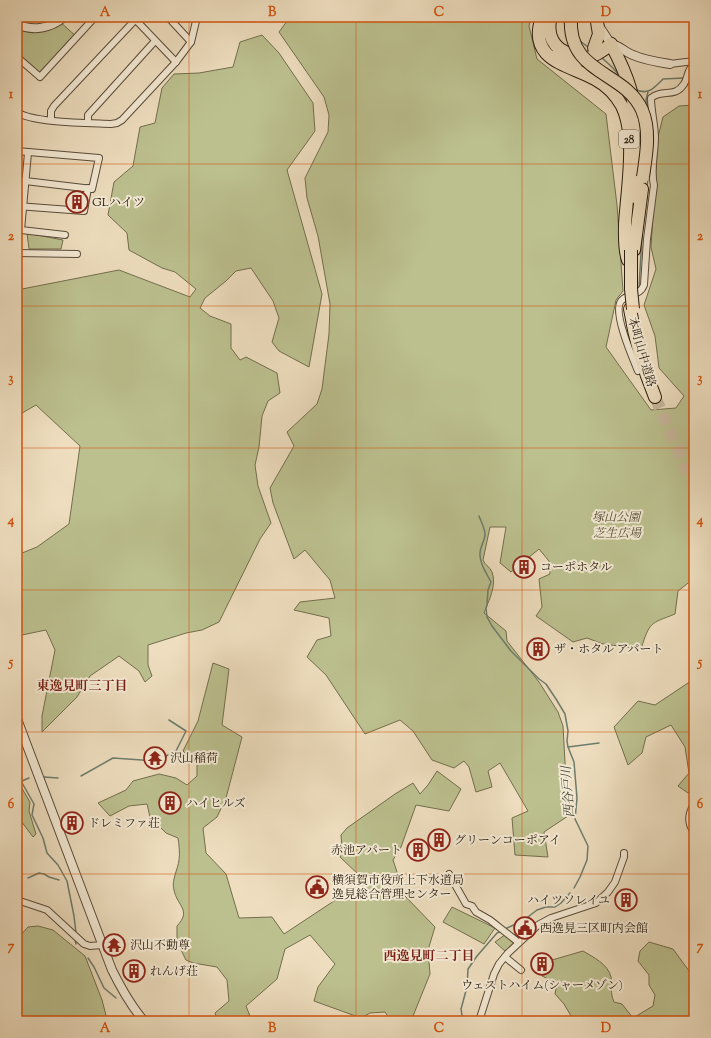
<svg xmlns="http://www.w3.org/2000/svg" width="711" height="1038" viewBox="0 0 711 1038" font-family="'Sorts Mill Goudy','Noto Serif JP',serif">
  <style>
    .green { fill: #bcc08f; stroke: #726e4e }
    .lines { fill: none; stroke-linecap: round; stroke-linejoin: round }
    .stream { stroke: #6d7c6e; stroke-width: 1.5 }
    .motorway-tunnel { stroke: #c7b79c; stroke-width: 12; stroke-dasharray: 12 6; stroke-linecap: butt }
    .minor-casing { stroke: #5a4c3a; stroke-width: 8 }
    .tertiary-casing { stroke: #5a4c3a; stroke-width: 10 }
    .motorway-casing { stroke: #291c0e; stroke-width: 14 }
    .minor { stroke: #f4ead5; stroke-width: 6 }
    .tertiary { stroke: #f4ead5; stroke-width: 8 }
    .motorway { stroke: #eedebf; stroke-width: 12 }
    .motorway-bridge-casing { stroke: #291c0e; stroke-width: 14; stroke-linecap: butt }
    .motorway-bridge { stroke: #eedebf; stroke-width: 12 }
    .grid { fill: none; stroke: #d5530c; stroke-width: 1; stroke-opacity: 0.55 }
    .labels { text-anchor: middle; stroke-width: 4; stroke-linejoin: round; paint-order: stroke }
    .shield { fill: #f4ead5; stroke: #665a4a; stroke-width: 1 }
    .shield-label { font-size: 11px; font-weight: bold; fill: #291c0e }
    .poi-label { font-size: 12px; fill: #291c0e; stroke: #f4ead5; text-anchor: start }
    .street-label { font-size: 12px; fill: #291c0e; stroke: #f4ead5 }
    .park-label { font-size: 12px; font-style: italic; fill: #554d35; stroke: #f4ead5 }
    .neighbourhood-label { font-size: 13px; font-weight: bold; fill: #7a1f14; stroke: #f4ead5 }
    .water-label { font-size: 13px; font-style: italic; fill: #4b4c3e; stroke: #f4ead5 }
    .neatline { fill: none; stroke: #d5530c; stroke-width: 1.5 }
    .grid-label { font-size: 13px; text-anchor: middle; font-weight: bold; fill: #d5530c }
  </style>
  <rect width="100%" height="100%" fill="#eedebf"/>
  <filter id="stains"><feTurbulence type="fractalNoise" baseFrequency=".005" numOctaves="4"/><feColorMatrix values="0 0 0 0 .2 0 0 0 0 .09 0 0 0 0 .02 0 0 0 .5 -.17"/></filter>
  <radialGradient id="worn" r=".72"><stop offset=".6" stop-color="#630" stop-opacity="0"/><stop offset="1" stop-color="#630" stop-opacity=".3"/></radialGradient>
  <g class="green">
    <path d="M290 17H531L529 26 537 59 606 114 617 205 623 291 616 300 606 347 651 410 676 408 684 396 659 368 655 336 644 305 656 269 651 247 658 137 663 117 679 106 694 105V581L692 580 678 591 675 614C650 624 650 621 641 649L603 644 587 638 573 642 536 616 542 607 539 579 550 574 549 561 539 549 511 572 500 563 506 527H490L483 560C485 565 490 567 492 572 497 585 489 600 484 613L506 631 507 641 539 682 558 712 563 726 568 816 544 832 548 857 515 855 512 818 528 811 500 763 488 771 492 787 476 792 469 767 464 761 454 768 432 760 413 731 400 720 365 734 326 675 307 657 317 640 331 636 329 618 294 610 300 602 335 598 330 580 305 550 294 559 273 503 270 488 294 446 287 432 317 404 322 389 329 334 330 304 318 236 307 198 305 178 328 132 329 115 324 97 279 32Z"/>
    <path d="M59 21 77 37 40 77 17 57V24L34 29Z"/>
    <path d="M262 35 279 53 313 103 315 131 287 170 322 294 309 367 279 351 272 342 279 318 273 301 251 268 236 271 226 281 205 298 200 308 210 316 231 324V348L240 360 246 357 277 373 280 393 268 401 262 416 259 447 255 465 258 486 271 523 260 539 219 622 202 630 186 633 148 645V665L152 676 145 682 139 671 119 656 90 676 77 697 42 732V716L55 650 46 630 17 636V555L37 547 69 524 80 446 36 405 17 416V290L119 270 190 297 196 289 175 272 162 268 129 250 127 233 108 215 114 182 133 166 140 127 155 123 162 88 174 74 199 73 233 67 240 42Z"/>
    <path d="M27 233 63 240 61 249H29Z"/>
    <path d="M213 663 229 669 222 725 242 737 226 798 217 817 203 828 206 853 226 874 239 918 272 917 284 934 349 891 362 889V878L340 857 342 849 341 835 347 828 395 794 413 783 420 794 428 785 437 771 461 789 449 811 416 805 401 847 393 860 405 896 435 927 428 950 430 974 411 1021H391L385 1012 370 1013 361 1018 314 1001 318 987 335 964 310 935 285 949 277 979 246 1006 252 1021H218L215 1013 229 1001 227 980 217 967 193 963 186 960 177 942V926C192 910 177 906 174 890 171 881 178 869 179 860 180 853 179 845 178 838L166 833 150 817 147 804 129 806 110 816 98 803 126 790 133 781 159 774 176 778 187 785 197 776V764L183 751 198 721Z"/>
    <path d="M694 679V788L688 793 678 786 689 773 685 747 671 725 646 737 642 753 628 765 614 727 638 701 655 705Z"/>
    <path d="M17 780 30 802 29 811 36 834 33 837 18 817 17 818Z"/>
    <path d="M452 907 495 928 484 944 443 922Z"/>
    <path d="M38 926 53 930 85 956 102 1000 107 1019 104 1021H17V939L28 927Z"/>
    <path d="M506 934 516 942 507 953 495 942Z"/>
    <path d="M649 942 673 949 692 975 694 983V1021H574L564 1004 555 994 557 983 542 976 552 960 583 951C593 957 608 964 611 977 612 986 610 993 614 1002L622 1004 633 1018 653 1006 655 995 649 985V975L638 961 640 951Z"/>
  </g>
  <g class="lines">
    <g class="stream">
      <path d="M562 17 566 24"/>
      <path d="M580 41 588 47"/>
      <path d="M601 57 612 67 619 75"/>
      <path d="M688 78 694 79"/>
      <path d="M635 89C648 96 654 88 663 79L684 78"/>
      <path d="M648 92 646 100 649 112"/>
      <path d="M647 187 648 178"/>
      <path d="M639 288 642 236"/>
      <path d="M616 313 617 303 620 298"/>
      <path d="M479 516C481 521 485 529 485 534 485 542 479 547 480 555 480 565 487 574 491 582L488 590 487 605 486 608 487 617 492 626 511 651 539 679 546 684 556 699 565 714 568 731 567 741 568 747"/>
      <path d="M17 754 19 751"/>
      <path d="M81 776 113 758 156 761 176 751 186 731 169 720"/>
      <path d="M17 777 21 781 34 804 32 815 43 838 47 853 58 865 67 881 74 916 76 933"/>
      <path d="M44 777 58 778"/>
      <path d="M22 781 29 778"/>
      <path d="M28 878 39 873 44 874 49 877 59 880"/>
      <path d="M574 888 580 877 587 860 588 846 575 819 577 798 574 762 568 747 599 743"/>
      <path d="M505 929 524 920 537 910 546 907H555L561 903 570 893"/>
      <path d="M75 939 76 944"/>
      <path d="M88 958 94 967 104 988 116 998"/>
      <path d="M463 1021 461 1009 467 987 468 969 477 956 497 933 502 931"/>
    </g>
    <path class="motorway-tunnel" d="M655 397 694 486"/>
    <g class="minor-casing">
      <g id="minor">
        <path d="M133 17 176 62"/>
        <path d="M191 42 197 17"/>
        <path d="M17 57 40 77 95 17"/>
        <path d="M670 64 694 61"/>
        <path d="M17 112C32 123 90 123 111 124L117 123 122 120 176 62 191 42 168 17"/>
        <path d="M51 120V111L54 106 136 19"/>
        <path d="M88 123V115L155 41"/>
        <path d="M17 151 99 158 92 189 17 180"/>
        <path d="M17 206 84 211 88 188"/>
        <path d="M17 229 21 230 28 153"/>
        <path d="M21 230 65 235"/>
        <path d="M17 253 77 254"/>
        <path d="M638 371C633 359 611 309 622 300 629 293 640 296 644 285L647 239 654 185C650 170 655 154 655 138 655 125 651 111 651 98 663 88 674 99 684 84 687 80 687 74 690 69L694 68"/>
        <path d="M694 804C688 814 687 823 694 832"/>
        <path d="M449 874 466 904 472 906 476 912 490 920 518 942"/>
        <path d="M17 900 47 910 84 944 90 946 102 945"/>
        <path d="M505 957 521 970"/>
        <path d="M479 1021 494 974 499 964 508 953 538 925 551 918 596 903 608 892 615 882 624 857V853"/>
      </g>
    </g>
    <g class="tertiary-casing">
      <g id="tertiary">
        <path d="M593 17 611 44C619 45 625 52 633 55 644 60 657 62 670 64"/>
        <path d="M17 24C33 32 51 28 64 17"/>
        <path d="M17 719 112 970C121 988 131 1006 144 1021"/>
      </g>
    </g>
    <g class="motorway-casing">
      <g id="motorway">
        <path d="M542 17C527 60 567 64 595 79 606 85 616 95 622 106 637 136 627 190 625 224 625 235 624 249 628 260"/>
        <path d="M551 17C546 33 553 50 571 54"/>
        <path d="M611 44C629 78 635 97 637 136"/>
        <path d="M594 48 599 34 597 22"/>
        <path d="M557 55C575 67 596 57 611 44"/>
        <path d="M635 197 640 152V128"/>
        <path d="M634 250 642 189"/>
        <path d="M630 309C635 340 643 368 655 397"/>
      </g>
    </g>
    <use href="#minor" class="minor"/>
    <use href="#tertiary" class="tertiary"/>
    <use href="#motorway" class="motorway"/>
    <g class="motorway-bridge-casing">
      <g id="motorway-bridge">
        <path d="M571 17C567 75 624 70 642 110 651 131 646 156 643 177"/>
        <path d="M631 250V289L633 309"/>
      </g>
    </g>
    <use href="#motorway-bridge" class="motorway-bridge"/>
  </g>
  <path class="grid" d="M189 17V1021M356 17V1021M522 17V1021M17 164H694M17 306H694M17 448H694M17 590H694M17 732H694M17 874H694"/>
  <defs>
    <g id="building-ring" transform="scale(1.15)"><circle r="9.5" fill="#f4ead5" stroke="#8f2418" stroke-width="1.5"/><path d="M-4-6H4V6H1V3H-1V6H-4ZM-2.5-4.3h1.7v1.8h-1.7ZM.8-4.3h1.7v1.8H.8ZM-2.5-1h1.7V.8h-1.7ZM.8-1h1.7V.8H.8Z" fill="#8f2418"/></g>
    <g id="temple-ring" transform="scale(1.15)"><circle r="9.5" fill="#f4ead5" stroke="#8f2418" stroke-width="1.5"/><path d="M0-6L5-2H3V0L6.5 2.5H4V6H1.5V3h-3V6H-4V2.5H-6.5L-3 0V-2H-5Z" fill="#8f2418"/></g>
    <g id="civic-ring" transform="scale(1.15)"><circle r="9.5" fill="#f4ead5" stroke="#8f2418" stroke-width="1.5"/><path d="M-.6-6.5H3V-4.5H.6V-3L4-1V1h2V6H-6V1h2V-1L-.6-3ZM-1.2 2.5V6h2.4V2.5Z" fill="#8f2418"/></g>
  </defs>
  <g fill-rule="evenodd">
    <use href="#building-ring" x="77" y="202"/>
    <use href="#building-ring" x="524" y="567"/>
    <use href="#building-ring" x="538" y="649"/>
    <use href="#temple-ring" x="155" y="758"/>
    <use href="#building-ring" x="170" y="803"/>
    <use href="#building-ring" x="72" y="823"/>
    <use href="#building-ring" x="439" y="840"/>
    <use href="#building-ring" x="418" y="850"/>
    <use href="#civic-ring" x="317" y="887"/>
    <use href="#building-ring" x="626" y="900"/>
    <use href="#civic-ring" x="525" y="928"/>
    <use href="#temple-ring" x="114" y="945"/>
    <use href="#building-ring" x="542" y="964"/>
    <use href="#building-ring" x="134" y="971"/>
  </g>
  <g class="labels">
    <rect class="shield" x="619" y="130" width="20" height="18" rx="3"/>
    <g class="shield-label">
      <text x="629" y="143">28</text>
    </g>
    <g class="poi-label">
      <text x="92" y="206">GLハイツ</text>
      <text x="540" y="571">コーポホタル</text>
      <text x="554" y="653">ザ・ホタル アパート</text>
      <text x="170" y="762">沢山稲荷</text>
      <text x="186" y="807">ハイヒルズ</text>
      <text x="88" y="827">ドレミファ荘</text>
      <text x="454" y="844">グリーンコーポアイ</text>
      <text x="402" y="854" text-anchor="end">赤池アパート</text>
      <text x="332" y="884">横須賀市役所上下水道局<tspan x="332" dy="14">逸見総合管理センター</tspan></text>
      <text x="610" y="904" text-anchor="end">ハイツソレイユ</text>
      <text x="540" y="932">西逸見三区町内会館</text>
      <text x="130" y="949">沢山不動尊</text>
      <text x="150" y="975">れんげ荘</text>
      <text x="542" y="989" text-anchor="middle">ウェストハイム(シャーメゾン)</text>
    </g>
    <g class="street-label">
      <text transform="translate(642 352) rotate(74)" y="4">本町山中道路</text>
    </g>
    <g class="park-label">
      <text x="616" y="521">塚山公園</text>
      <text x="617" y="537">芝生広場</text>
    </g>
    <g class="neighbourhood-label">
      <text x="82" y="690">東逸見町三丁目</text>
      <text x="429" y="960">西逸見町二丁目</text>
    </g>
    <g class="water-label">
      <text transform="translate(567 792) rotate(-94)" y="5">西谷戸川</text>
    </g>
  </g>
  <rect width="711" height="1038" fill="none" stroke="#eedebf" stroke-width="44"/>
  <rect x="22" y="22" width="667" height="994" class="neatline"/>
  <g class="grid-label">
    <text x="105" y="16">A</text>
    <text x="272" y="16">B</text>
    <text x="439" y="16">C</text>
    <text x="606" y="16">D</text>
    <text x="11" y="98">1</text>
    <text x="700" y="98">1</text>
    <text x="11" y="240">2</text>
    <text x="700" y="240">2</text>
    <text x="11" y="382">3</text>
    <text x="700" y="382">3</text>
    <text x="11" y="524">4</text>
    <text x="700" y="524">4</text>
    <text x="11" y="666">5</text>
    <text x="700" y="666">5</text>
    <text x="11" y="808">6</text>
    <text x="700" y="808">6</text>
    <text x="11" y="950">7</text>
    <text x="700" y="950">7</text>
    <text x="105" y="1032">A</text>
    <text x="272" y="1032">B</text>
    <text x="439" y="1032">C</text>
    <text x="606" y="1032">D</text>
  </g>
  <rect width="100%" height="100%" filter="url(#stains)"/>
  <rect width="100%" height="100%" fill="url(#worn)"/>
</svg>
